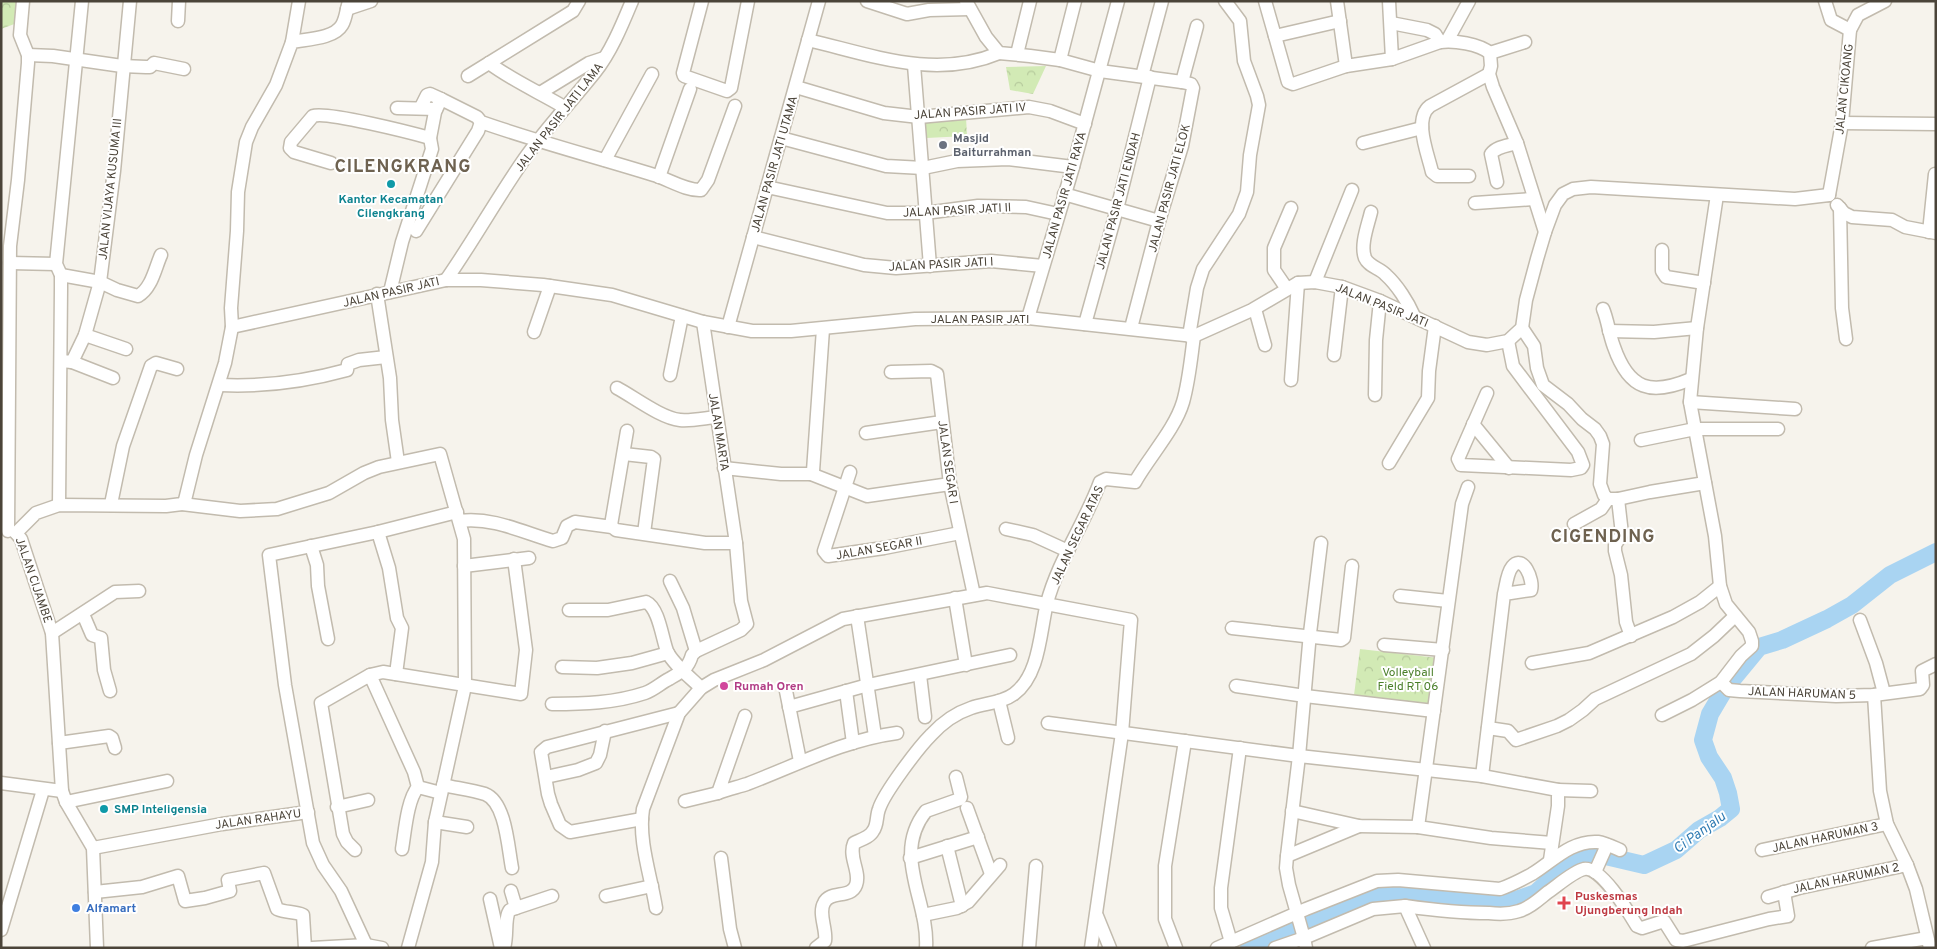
<svg xmlns="http://www.w3.org/2000/svg" width="1937" height="949" viewBox="0 0 1937 949" font-family="Overpass,sans-serif">
  <style>
    .forest { fill: url(#forest-crowns) }
    .lines { fill: none; stroke-linecap: round; stroke-linejoin: round }
    .river { stroke: #a9d4f2; stroke-width: 18 }
    .minor-casing { stroke: #c2bbae; stroke-width: 15 }
    .minor { stroke: #fff; stroke-width: 12 }
    .worship-dot { fill: #6b7280; stroke: #fff; stroke-width: 2 }
    .culture-dot { fill: #0f9aa8; stroke: #fff; stroke-width: 2 }
    .hotel-dot { fill: #d1479c; stroke: #fff; stroke-width: 2 }
    .health-dot { fill: #e0444e; stroke: #fff; stroke-width: 2 }
    .shop-dot { fill: #3f7fe0; stroke: #fff; stroke-width: 2 }
    .labels { text-anchor: middle; stroke-width: 4; stroke-linejoin: round; paint-order: stroke }
    .street-label { font-size: 12px; fill: #4b4439; stroke: #fff }
    .worship-label { font-size: 12px; font-weight: bold; fill: #5b616d; stroke: #fff; text-anchor: start }
    .culture-label { font-size: 12px; font-weight: bold; fill: #0d838f; stroke: #fff }
    .park-label { font-size: 12px; fill: #4a7f2a; stroke: #fff }
    .hotel-label { font-size: 12px; font-weight: bold; fill: #b23c85; stroke: #fff; text-anchor: start }
    .health-label { font-size: 12px; font-weight: bold; fill: #be3a42; stroke: #fff; text-anchor: start }
    .shop-label { font-size: 12px; font-weight: bold; fill: #366cbe; stroke: #fff; text-anchor: start }
    .water-label { font-size: 14px; font-style: italic; fill: #2e7ab2; stroke: #fff }
    .district-label { font-size: 18px; font-weight: bold; letter-spacing: 1px; fill: #6e6250; stroke: #fff }
  </style>
  <defs>
    <pattern id="forest-crowns" width="20" height="18" patternUnits="userSpaceOnUse" patternTransform="scale(1.25)"><rect width="20" height="18" fill="#d2eab5"/><path d="M2 6a3 3 0 1 1 6 0M12 15a3 3 0 1 1 6 0" fill="none" stroke="#b6ca9c"/></pattern>
  </defs>
  <rect width="100%" height="100%" fill="#f6f3ec"/>
  <g class="forest">
    <path d="M1 1H20L25 20 1 29Z"/>
    <path d="M1046 66 1033 94 1010 90 1006 67Z"/>
    <path d="M966 117 967 136 926 138V118Z"/>
    <path d="M1360 649 1438 658 1429 706 1354 695Z"/>
  </g>
  <g class="lines">
    <path class="river" d="M1249 948 1384 892 1484 901 1516 900 1536 893 1569 863 1597 854 1644 865 1676 850 1699 830 1720 818 1731 809 1728 793 1723 778 1709 757 1703 740 1710 714 1726 687 1759 647 1782 640 1827 619 1852 605 1890 575 1936 552"/>
    <g class="minor-casing">
      <g id="minor">
        <path d="M349 1 347 9 371 1"/>
        <path d="M702 1 683 73 684 76 727 91 731 88 748 1"/>
        <path d="M867 1 907 14 929 10 970 9"/>
        <path d="M966 1 986 37 999 53 1030 56 1060 60 1100 71 1182 82 1191 84 1193 88 1182 146 1159 221 1131 328"/>
        <path d="M1265 1 1288 82 1293 84 1346 66"/>
        <path d="M1337 1 1346 66 1392 59"/>
        <path d="M1389 1 1392 59 1440 42"/>
        <path d="M1825 1 1831 20 1850 30"/>
        <path d="M178 21 179 1"/>
        <path d="M1391 23 1427 30 1435 34 1440 42C1454 40 1479 44 1490 53L1491 66 1489 74 1493 87 1517 143 1545 232"/>
        <path d="M1275 36 1340 21"/>
        <path d="M808 40C872 55 935 80 999 53"/>
        <path d="M1447 41 1469 1"/>
        <path d="M292 42 299 1"/>
        <path d="M1490 53 1525 42"/>
        <path d="M1017 54 1030 1"/>
        <path d="M28 55 53 56 122 66 146 67H150L154 63 184 69"/>
        <path d="M1060 60 1075 1"/>
        <path d="M489 63C513 81 539 92 564 107"/>
        <path d="M914 65 930 266"/>
        <path d="M468 76 573 11 579 1"/>
        <path d="M1142 76 1162 1"/>
        <path d="M1182 82 1197 26"/>
        <path d="M796 87 884 113 919 117 1029 107 1050 111 1085 124"/>
        <path d="M540 93 589 63 604 58"/>
        <path d="M421 107 427 95 430 94 441 99"/>
        <path d="M397 108 436 109"/>
        <path d="M1842 123 1936 124"/>
        <path d="M781 138 886 166 923 168 957 161 1008 159 1073 167"/>
        <path d="M1363 143 1422 128"/>
        <path d="M605 160 652 74"/>
        <path d="M331 163 294 152 290 148 291 142 313 116C326 111 412 133 430 138L435 112 441 99 477 117 481 122C538 142 596 157 654 175 668 179 686 191 701 190L708 180 735 106"/>
        <path d="M1469 176H1437L1432 172C1428 154 1413 119 1430 106L1489 74"/>
        <path d="M659 177 690 89"/>
        <path d="M1497 182 1491 154C1497 146 1508 146 1517 143"/>
        <path d="M767 187 887 213H925L978 206 1026 207 1058 214"/>
        <path d="M1064 194 1159 221"/>
        <path d="M1829 195 1842 123 1850 30 1858 15 1885 1"/>
        <path d="M1475 203 1533 199"/>
        <path d="M1837 205 1844 213 1852 217 1892 220 1905 227 1936 233"/>
        <path d="M1840 208 1842 308 1846 339"/>
        <path d="M1371 212C1368 225 1360 245 1365 258 1369 267 1380 268 1386 275 1397 285 1408 302 1414 316"/>
        <path d="M416 231 478 131 481 122"/>
        <path d="M1929 232 1935 174"/>
        <path d="M753 237 864 265 896 268 991 261 1043 266"/>
        <path d="M1662 250V271L1666 277 1704 283"/>
        <path d="M10 263 56 264"/>
        <path d="M61 275 100 282 117 290 138 296C152 288 155 268 161 255"/>
        <path d="M446 280C474 240 497 198 525 158 546 128 572 101 595 72 611 52 622 25 632 1"/>
        <path d="M1315 282 1352 190"/>
        <path d="M1287 289 1274 270V248L1291 208"/>
        <path d="M390 292 402 242 432 149 430 138"/>
        <path d="M377 294 390 378 392 420 398 462"/>
        <path d="M1255 309 1265 345"/>
        <path d="M1603 309C1608 321 1609 334 1614 347 1629 390 1651 396 1691 379"/>
        <path d="M1028 318 1073 167 1118 1"/>
        <path d="M1085 324 1117 209 1150 77"/>
        <path d="M232 327 446 280H481L543 285 612 295 703 322 752 331H791L915 319 1028 318 1194 336 1252 310 1298 283 1315 282 1342 287 1380 301 1468 342 1487 345 1508 341 1522 328 1526 300 1537 259 1545 232 1555 205 1563 194 1573 189 1591 187 1795 199 1829 195"/>
        <path d="M728 327 819 1"/>
        <path d="M1522 328 1534 346 1537 368 1543 385 1568 404 1582 419 1595 429 1600 436 1603 444 1600 484 1604 495 1608 499H1618L1650 492 1705 483"/>
        <path d="M1609 331 1654 332 1697 328"/>
        <path d="M534 332 550 286"/>
        <path d="M85 335 126 349"/>
        <path d="M1189 336 1197 288 1203 269 1239 214 1247 192 1250 155 1259 105 1257 96 1244 61 1240 21 1225 1"/>
        <path d="M1334 355 1342 287"/>
        <path d="M61 361 72 362 85 335 100 282 114 171 130 1"/>
        <path d="M72 362 113 378"/>
        <path d="M891 372 931 371 937 374 950 484 974 595"/>
        <path d="M670 375 682 316"/>
        <path d="M1291 380 1298 283"/>
        <path d="M220 385C262 387 307 381 347 370L348 364 359 360 386 357"/>
        <path d="M617 388C634 397 661 418 680 420 692 421 705 418 716 417"/>
        <path d="M1487 393 1458 459 1461 465 1571 470 1581 468 1583 465 1578 452 1513 366 1508 341"/>
        <path d="M1375 395 1376 340 1380 301"/>
        <path d="M1690 402 1795 409"/>
        <path d="M1473 424 1509 468"/>
        <path d="M866 433 942 422"/>
        <path d="M1641 440 1695 429H1778"/>
        <path d="M624 454 651 457 654 459 644 533"/>
        <path d="M1389 463 1428 398 1429 371 1435 326"/>
        <path d="M724 468 781 474H811L867 496 950 484"/>
        <path d="M850 472 824 551 828 556 884 548 960 533"/>
        <path d="M811 474 813 471 823 329"/>
        <path d="M1468 487 1462 504 1418 827 1491 838 1552 843"/>
        <path d="M1618 499 1622 534 1615 545V551L1621 575 1626 622 1631 636"/>
        <path d="M111 504 123 446 151 366 156 363 177 369"/>
        <path d="M182 504 240 511 277 509 329 493 364 473 379 467 440 454 464 539 465 686 435 822 432 862 408 948"/>
        <path d="M59 505 61 288V275L56 264 82 1"/>
        <path d="M460 521C493 517 522 532 553 541L562 538 567 526 575 522 612 527 616 530 705 543H736"/>
        <path d="M1574 524 1601 509 1608 499"/>
        <path d="M612 527 611 525 627 431"/>
        <path d="M1006 529 1033 535 1068 551"/>
        <path d="M8 531 10 246 18 180 28 63V55L20 35 23 1"/>
        <path d="M378 532 457 512"/>
        <path d="M16 533 36 513 59 505 166 506 182 504 185 500 196 455 225 363 232 327 231 308 237 231 238 192 246 142 252 127 276 85 292 42C306 39 334 39 342 25 345 20 346 14 347 9"/>
        <path d="M16 533 21 539 52 633 62 791 66 802 93 848 97 948"/>
        <path d="M1321 543 1310 633 1299 756 1287 856 1286 868 1289 885 1304 938 1373 909 1405 906 1424 948"/>
        <path d="M311 546 317 565 318 586 328 639"/>
        <path d="M464 566 529 558"/>
        <path d="M670 581 683 608 696 651"/>
        <path d="M1400 596 1448 601"/>
        <path d="M955 598 966 665"/>
        <path d="M569 610H608L646 602C659 608 662 638 667 651 672 663 692 679 701 688"/>
        <path d="M83 614 92 635 101 638 104 670 110 691"/>
        <path d="M857 616 875 736"/>
        <path d="M1860 620 1876 663 1884 693"/>
        <path d="M1232 628 1341 640 1344 638 1352 566"/>
        <path d="M52 633 115 592 139 591"/>
        <path d="M1384 645 1443 650"/>
        <path d="M1532 663 1589 653 1673 617 1700 602 1720 586"/>
        <path d="M562 667 597 668 632 663 668 653"/>
        <path d="M370 675 383 672 521 694 526 650 514 559"/>
        <path d="M920 675 925 717"/>
        <path d="M1721 682 1729 690 1740 691 1836 696 1874 695 1920 689 1923 685 1922 671 1936 664"/>
        <path d="M1236 686 1305 696 1434 711"/>
        <path d="M786 691 800 761"/>
        <path d="M846 691 853 743"/>
        <path d="M1874 695 1880 791 1887 824 1907 865 1916 889 1930 948"/>
        <path d="M999 701 1008 738"/>
        <path d="M552 704C583 704 615 703 645 693 654 690 661 683 669 679 681 672 688 669 692 655L696 651 741 630 747 624 741 601 736 543 703 322"/>
        <path d="M789 707 868 685 1010 655"/>
        <path d="M1662 715 1692 700 1721 682 1741 656 1752 646V641L1749 632 1726 604 1720 586 1715 536 1690 402 1697 328 1717 195"/>
        <path d="M745 716 718 793C728 789 738 787 747 784 797 765 844 740 897 733"/>
        <path d="M1048 723 1299 756 1482 776 1558 790V806L1550 860"/>
        <path d="M1488 728 1508 731 1516 740 1557 726 1569 720 1583 710 1595 699 1691 654 1714 636 1735 616"/>
        <path d="M59 743 109 736 112 738 115 748"/>
        <path d="M1482 776 1504 594C1506 586 1507 573 1512 567 1523 553 1534 580 1531 590L1504 594"/>
        <path d="M546 777 578 770 596 763 600 755 605 731"/>
        <path d="M1 783 62 791"/>
        <path d="M443 785C456 788 472 790 485 794 506 802 508 848 512 868"/>
        <path d="M1558 790 1591 791"/>
        <path d="M685 801 718 793"/>
        <path d="M66 802 167 781"/>
        <path d="M337 807 368 800"/>
        <path d="M967 808 991 874"/>
        <path d="M1292 811 1359 826 1418 827"/>
        <path d="M642 819 570 832 560 825 551 804 548 794 541 752 547 747 679 713"/>
        <path d="M435 822 467 827"/>
        <path d="M947 846 962 906"/>
        <path d="M93 848 222 824 308 812"/>
        <path d="M402 849C405 832 407 800 418 787"/>
        <path d="M355 850 347 842 343 834 321 703 370 675 414 772 418 787 441 793"/>
        <path d="M1762 850 1887 824"/>
        <path d="M1287 856 1359 826"/>
        <path d="M721 858 730 929 735 948"/>
        <path d="M910 858 978 837"/>
        <path d="M1595 872 1607 845"/>
        <path d="M511 891 516 908"/>
        <path d="M95 892 142 887 178 876 185 901 205 898 230 891 228 880 264 873 277 909C286 913 294 911 303 915L305 948"/>
        <path d="M606 896 652 886"/>
        <path d="M1768 897 1799 888 1907 865"/>
        <path d="M490 899 501 948"/>
        <path d="M1405 906C1433 910 1460 913 1489 913 1498 914 1510 914 1519 911 1530 908 1539 899 1548 892 1557 886 1574 871 1584 869 1601 866 1629 913 1637 926L1642 928 1664 921 1676 940 1683 941 1769 919 1788 916 1784 892"/>
        <path d="M656 908C651 876 638 841 643 809L679 713 701 688 714 680 764 660 843 619 987 593 1131 620 1122 733 1091 948"/>
        <path d="M923 915 957 908 968 902 1000 865"/>
        <path d="M1097 916 1110 948"/>
        <path d="M1 930 43 790"/>
        <path d="M1231 942 1221 908V888L1240 748"/>
        <path d="M366 945 341 891 323 865 313 843 285 685 269 555 378 532 389 568 397 618 402 628 396 674"/>
        <path d="M312 948 366 945 382 948"/>
        <path d="M504 948C508 936 504 917 510 910L552 896"/>
        <path d="M816 948 825 941C827 930 818 913 824 903 830 890 851 899 856 885 861 872 848 857 854 843 860 840 870 837 873 831 878 825 876 816 879 809 884 793 918 748 931 735 942 723 956 713 971 708 985 703 1002 703 1014 694 1040 675 1040 631 1047 603 1058 561 1085 523 1100 482L1106 479 1135 482C1149 457 1175 429 1183 402 1189 381 1191 358 1194 336"/>
        <path d="M926 948C929 900 891 855 926 811L960 799 961 797 956 777"/>
        <path d="M1029 948 1036 866"/>
        <path d="M1176 948 1165 919V866L1185 741"/>
        <path d="M1217 948 1306 909 1377 881 1398 880 1500 889C1511 885 1521 880 1532 874 1552 862 1571 840 1598 842 1605 843 1613 847 1620 850"/>
        <path d="M1275 948 1304 938 1306 948"/>
        <path d="M1872 948 1927 938"/>
      </g>
    </g>
    <use href="#minor" class="minor"/>
  </g>
  <circle class="worship-dot" cx="943" cy="145" r="5"/>
  <g class="culture-dot">
    <circle cx="391" cy="184" r="5"/>
    <circle cx="104" cy="809" r="5"/>
  </g>
  <circle class="hotel-dot" cx="724" cy="686" r="5"/>
  <path class="health-dot" d="M1561.5 895.5h5v5h5v5h-5v5h-5v-5h-5v-5h5z"/>
  <circle class="shop-dot" cx="76" cy="908" r="5"/>
  <g class="labels">
    <g class="street-label">
      <text transform="translate(1844 89) rotate(-84)" y="4">JALAN CIKOANG</text>
      <text transform="translate(970 111) rotate(-4)" y="4">JALAN PASIR JATI IV</text>
      <text transform="translate(559 117) rotate(-52)" y="4">JALAN PASIR JATI LAMA</text>
      <text transform="translate(774 164) rotate(-74)" y="4">JALAN PASIR JATI UTAMA</text>
      <text transform="translate(1169 188) rotate(-75)" y="4">JALAN PASIR JATI ELOK</text>
      <text transform="translate(110 189) rotate(-84)" y="4">JALAN VIJAYA KUSUMA III</text>
      <text transform="translate(1064 195) rotate(-74)" y="4">JALAN PASIR JATI RAYA</text>
      <text transform="translate(1118 201) rotate(-75)" y="4">JALAN PASIR JATI ENDAH</text>
      <text transform="translate(957 210) rotate(-3)" y="4">JALAN PASIR JATI II</text>
      <text transform="translate(941 264) rotate(-3)" y="4">JALAN PASIR JATI I</text>
      <text transform="translate(391 292) rotate(-13)" y="4">JALAN PASIR JATI</text>
      <text transform="translate(1382 305) rotate(22)" y="4">JALAN PASIR JATI</text>
      <text x="980" y="323">JALAN PASIR JATI</text>
      <text transform="translate(719 432) rotate(81)" y="4">JALAN MARTA</text>
      <text transform="translate(948 462) rotate(82)" y="4">JALAN SEGAR I</text>
      <text transform="translate(1077 535) rotate(-65)" y="4">JALAN SEGAR ATAS</text>
      <text transform="translate(879 548) rotate(-10)" y="4">JALAN SEGAR II</text>
      <text transform="translate(34 580) rotate(71)" y="4">JALAN CIJAMBE</text>
      <text transform="translate(1802 693) rotate(2)" y="4">JALAN HARUMAN 5</text>
      <text transform="translate(258 819) rotate(-8)" y="4">JALAN RAHAYU</text>
      <text transform="translate(1825 837) rotate(-12)" y="4">JALAN HARUMAN 3</text>
      <text transform="translate(1846 878) rotate(-12)" y="4">JALAN HARUMAN 2</text>
    </g>
    <g class="worship-label">
      <text x="953" y="142">Masjid<tspan x="953" dy="14">Baiturrahman</tspan></text>
    </g>
    <g class="culture-label">
      <text x="391" y="203">Kantor Kecamatan<tspan x="391" dy="14">Cilengkrang</tspan></text>
      <text x="114" y="813" text-anchor="start">SMP Inteligensia</text>
    </g>
    <g class="park-label">
      <text x="1408" y="676">Volleyball<tspan x="1408" dy="14">Field RT 06</tspan></text>
    </g>
    <g class="hotel-label">
      <text x="734" y="690">Rumah Oren</text>
    </g>
    <g class="health-label">
      <text x="1575" y="900">Puskesmas<tspan x="1575" dy="14">Ujungberung Indah</tspan></text>
    </g>
    <g class="shop-label">
      <text x="86" y="912">Alfamart</text>
    </g>
    <g class="water-label">
      <text transform="translate(1699 832) rotate(-36)" y="5">Ci Panjalu</text>
    </g>
    <g class="district-label">
      <text x="403" y="172">CILENGKRANG</text>
      <text x="1603" y="542">CIGENDING</text>
    </g>
  </g>
  <rect width="1937" height="949" fill="none" stroke="#4b4439" stroke-width="5"/>
</svg>
